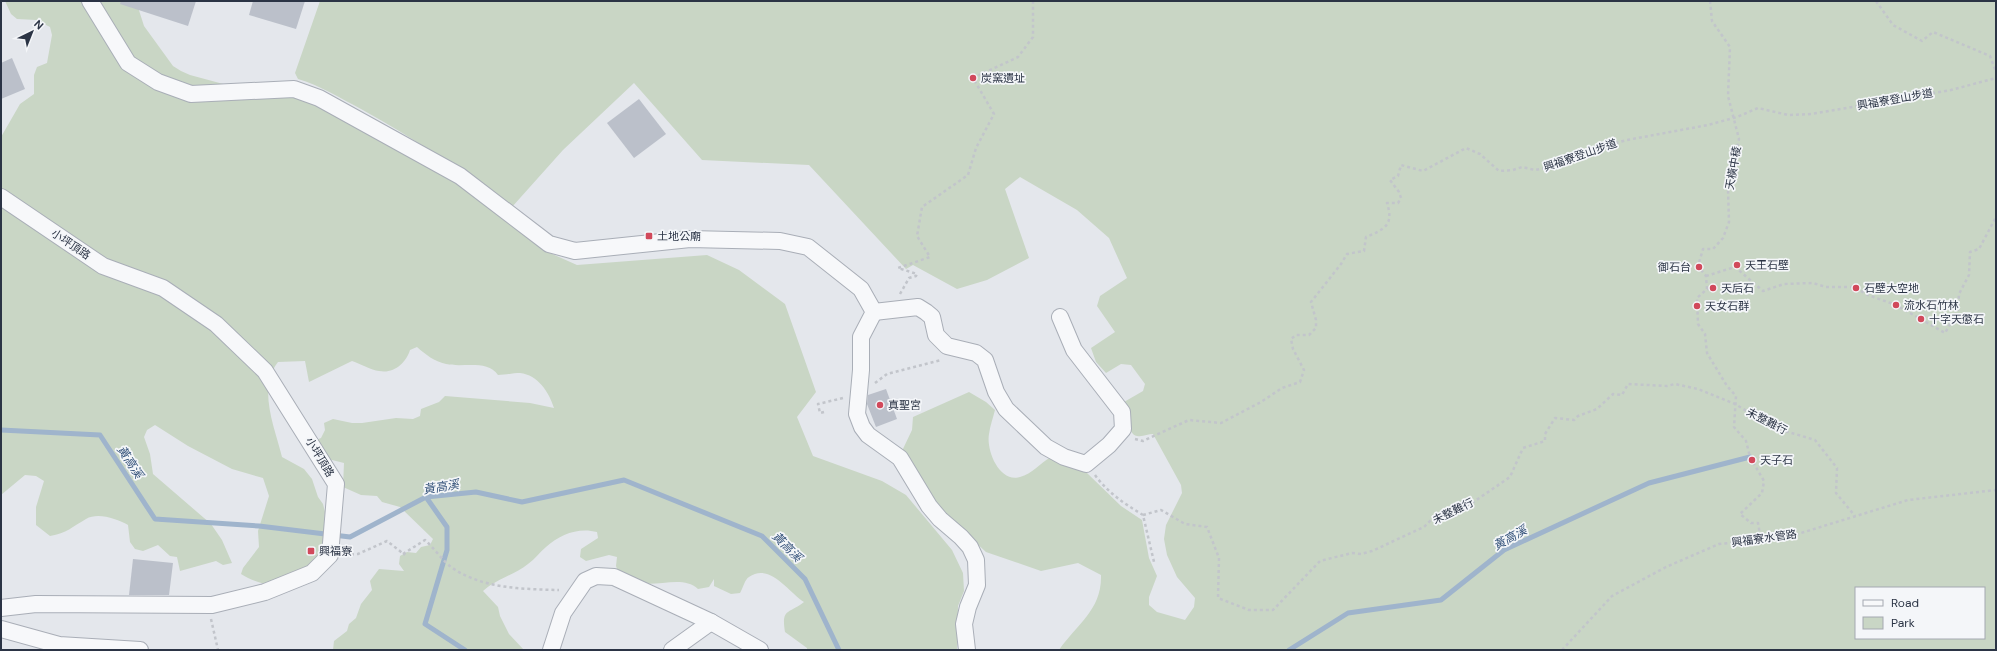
<svg xmlns="http://www.w3.org/2000/svg" width="1997" height="651" viewBox="0 0 1997 651" font-family="'DM Sans','Noto Sans TC',sans-serif">
  <style>
    .green { fill: #c9d6c5; fill-rule: evenodd }
    .lines { fill: none; stroke-linecap: round; stroke-linejoin: round }
    .stream { stroke: #9fb4cc; stroke-width: 5 }
    .building { fill: #bbc0ca }
    .minor-casing { stroke: #a9aeb7; stroke-width: 18 }
    .path { stroke: #c2c5cb; stroke-width: 2.5; stroke-dasharray: 3 3; stroke-linecap: butt }
    .minor { stroke: #f7f8fa; stroke-width: 16 }
    .poi-dot { fill: #d1495b; stroke: #f4f6f9; stroke-width: 1.5 }
    .labels { text-anchor: middle; stroke-width: 3.5; stroke-linejoin: round; paint-order: stroke }
    .poi-label { font-size: 11px; fill: #2b3445; stroke: #f4f6f9; text-anchor: start }
    .street-label { font-size: 11px; fill: #2b3445; stroke: #f4f6f9 }
    .water-label { font-size: 12px; font-style: italic; fill: #34527a; stroke: #f4f6f9 }
  </style>
  <rect width="100%" height="100%" fill="#e4e7ec"/>
  <g class="green">
    <path d="M5 1H136L144 26 173 66 181 71 190 75 227 85 293 95 339 117 457 183 550 253 577 265 707 255 739 270 785 304 816 392 797 417 813 456 882 481 906 495 952 550 963 573 964 591 958 606 957 650H807V648L785 632C781 608 789 614 804 602 789 593 770 562 749 577 745 579 743 588 740 593L731 594 714 586V579L709 587 698 589C683 575 658 587 640 583 633 581 626 577 619 574L616 566 617 557 609 555 586 561 580 557 581 549 598 538 597 532C579 527 560 534 546 547 540 552 535 559 528 564 514 575 496 579 483 591L498 607 500 616 509 634 524 650H333L334 641 347 631 349 624 356 618 361 604 372 590 370 581 379 569 404 571 399 564 400 556 407 552 416 553 421 547 430 545 433 539 400 507 382 502 377 496 361 495 343 487 344 463 328 459 314 441 321 438 325 430 324 423 333 419 352 423H362L396 418 413 419 420 416 421 409 439 402 445 396 530 403 554 408C549 392 538 375 520 373 513 373 505 375 498 375 487 359 463 368 446 364 434 361 426 355 417 347L410 350C406 363 394 374 379 371 371 370 361 364 352 361L309 382 305 361 278 362C257 388 275 428 282 457L304 469 312 479 318 497 323 504 325 512 324 521 328 569C318 580 285 586 270 585 261 584 249 579 241 574L243 568 259 547 258 531 269 496 263 478 232 469 188 446 155 425 147 430 144 437 150 454 153 474 211 524 222 540 232 563 223 565 216 561 180 571 177 557 170 556 158 545 143 551 135 549 130 542 128 525C117 519 98 512 86 519 72 527 67 533 50 536L36 525V507L44 481 36 476 25 475 1 495V137L20 104 34 94V75L37 67 47 63 52 35 50 27 36 20 17 19 11 14Z"/>
    <path d="M320 1H1996V650H1059C1077 624 1102 610 1101 575L1078 563 1041 571 986 552 933 503 902 451 912 430 913 417 969 392 986 402 995 410C993 418 990 426 989 434 986 450 999 483 1020 477 1032 474 1040 463 1051 457L1087 473 1121 506 1142 520 1149 558 1157 576 1149 597V605L1157 612 1185 620 1194 607 1195 598 1177 577 1167 555 1164 539 1166 525 1182 493 1181 485 1153 434C1148 434 1143 437 1137 436 1127 434 1127 412 1124 402L1143 391 1145 384 1131 365 1121 364 1106 373 1096 362 1091 348 1115 332 1097 306 1100 296 1127 278 1109 238 1077 210 1020 177 1005 189 1029 258 987 280 957 289 913 265 906 269 809 165 702 160 634 83 563 150 512 207C463 172 414 138 361 109 340 98 321 86 298 79L295 73ZM1856 588H1984V638H1856Z"/>
  </g>
  <g class="lines">
    <g class="stream">
      <path d="M1 430 100 435 155 519 259 526 350 537 426 497 476 492 522 502 624 480 762 536 805 579 839 650"/>
      <path d="M426 497 447 527V550L425 624 465 650"/>
      <path d="M1289 650 1348 613 1441 600 1504 550 1649 483 1750 457"/>
    </g>
  </g>
  <g class="building">
    <path d="M121 1H196L188 26 120 4Z"/>
    <path d="M253 1H305L296 29 249 15Z"/>
    <path d="M12 58 25 89 1 99V63Z"/>
    <path d="M639 99 666 134 634 158 607 123Z"/>
    <path d="M886 389 897 419 876 427 867 404 868 395Z"/>
    <path d="M133 559 173 563 169 595H129Z"/>
  </g>
  <g class="lines">
    <g class="minor-casing">
      <g id="minor">
        <path d="M90 1 128 63 158 82 191 94 294 89 319 98 460 176 549 244 575 251 690 239 780 241 808 247 861 289 874 312 861 337V370L857 414 862 427 868 435 900 458 929 506 940 519 961 537 970 547 976 560 977 585 968 607 964 624 967 650"/>
        <path d="M1 197 103 266 163 288 216 324 265 371 336 484 330 555 312 573 265 592 212 605 36 604 1 608"/>
        <path d="M874 312 918 307 926 312 932 317 936 335 947 346 976 353 985 360 996 392 1006 409 1046 447 1064 457 1086 464 1109 445 1123 429 1122 412 1074 350 1060 317"/>
        <path d="M1 629 59 645 140 650"/>
        <path d="M551 650 563 613 585 581 596 576 614 577 711 622 760 650"/>
        <path d="M672 650 711 622"/>
      </g>
    </g>
    <g class="path">
      <path d="M1710 1 1712 21 1730 47 1728 96 1739 139 1728 189 1729 222 1723 238 1713 249H1703L1698 266 1706 276 1707 289 1697 298 1698 324 1705 334 1707 353 1727 386 1736 396 1734 427 1746 441 1750 457 1764 481 1762 493 1740 514 1751 523H1758L1761 540"/>
      <path d="M1876 1 1893 25 1922 41 1933 32 1990 56 1996 72"/>
      <path d="M1706 276 1735 267 1763 291 1784 284 1813 283 1826 287H1854L1868 295 1896 305 1945 333 1958 310 1959 294 1969 275 1970 252 1979 249 1996 217"/>
      <path d="M1707 289 1713 288"/>
      <path d="M900 294 909 278 916 276 917 274 898 268 930 257 917 236 922 207 968 175 976 148 994 114 973 78 1018 57 1033 37V1"/>
      <path d="M875 383 887 374 941 360"/>
      <path d="M824 412 820 413 818 404 843 398"/>
      <path d="M1135 439 1143 441 1189 420 1221 423 1261 402 1282 388 1300 382 1304 370 1293 349 1291 339 1296 335H1309L1316 328V320L1311 302 1341 264 1347 254 1364 251 1366 237C1385 229 1394 225 1387 203H1398L1401 198 1399 192 1390 180 1398 176 1401 165 1423 171 1466 148 1480 154 1499 171 1513 170 1522 167 1535 170 1547 168 1590 150 1627 140 1708 125 1737 117 1758 108 1788 115 1811 114 1951 90 1996 78"/>
      <path d="M1095 475C1108 493 1125 504 1143 515L1154 562"/>
      <path d="M1143 515 1161 510 1185 524 1207 527 1219 558 1218 598 1249 610H1273L1320 561 1352 553 1361 554 1372 551 1424 527 1431 520 1442 515 1472 503 1510 477 1523 448 1545 441V434L1555 418 1574 420 1578 416 1597 409 1613 394 1622 395 1628 384 1667 386 1675 384 1698 389 1735 404 1775 428 1815 440 1837 468 1836 493 1855 516"/>
      <path d="M403 554 425 540C434 548 442 560 451 567 482 589 523 589 559 590"/>
      <path d="M345 555 358 554 387 541 405 555"/>
      <path d="M211 619 218 650"/>
      <path d="M1562 650 1612 596 1666 567 1719 544 1788 537 1908 500 1996 490"/>
    </g>
    <use href="#minor" class="minor"/>
  </g>
  <g class="poi-dot">
    <circle cx="973" cy="78" r="4"/>
    <rect x="645" y="232" width="8" height="8" rx="2"/>
    <circle cx="1737" cy="265" r="4"/>
    <circle cx="1699" cy="267" r="4"/>
    <circle cx="1713" cy="288" r="4"/>
    <circle cx="1856" cy="288" r="4"/>
    <circle cx="1896" cy="305" r="4"/>
    <circle cx="1697" cy="306" r="4"/>
    <circle cx="1921" cy="319" r="4"/>
    <circle cx="880" cy="405" r="4"/>
    <circle cx="1752" cy="460" r="4"/>
    <rect x="307" y="547" width="8" height="8" rx="2"/>
  </g>
  <g class="labels">
    <g class="poi-label">
      <text x="981" y="82">炭窯遺址</text>
      <text x="657" y="240">土地公廟</text>
      <text x="1745" y="269">天王石壁</text>
      <text x="1691" y="271" text-anchor="end">御石台</text>
      <text x="1721" y="292">天后石</text>
      <text x="1864" y="292">石壁大空地</text>
      <text x="1904" y="309">流水石竹林</text>
      <text x="1705" y="310">天女石群</text>
      <text x="1929" y="323">十字天懲石</text>
      <text x="888" y="409">真聖宮</text>
      <text x="1760" y="464">天子石</text>
      <text x="319" y="555">興福寮</text>
    </g>
    <g class="street-label">
      <text transform="translate(1895 99) rotate(-10)" y="4">興福寮登山步道</text>
      <text transform="translate(1580 155) rotate(-19)" y="4">興福寮登山步道</text>
      <text transform="translate(1733 168) rotate(-80)" y="4">天橫中稜</text>
      <text transform="translate(71 244) rotate(34)" y="4">小坪頂路</text>
      <text transform="translate(1767 421) rotate(27)" y="4">未整難行</text>
      <text transform="translate(320 457) rotate(59)" y="4">小坪頂路</text>
      <text transform="translate(1453 511) rotate(-26)" y="4">未整難行</text>
      <text transform="translate(1764 538) rotate(-8)" y="4">興福寮水管路</text>
    </g>
    <g class="water-label">
      <text transform="translate(130 462) rotate(57)" y="4">黃高溪</text>
      <text transform="translate(441 487) rotate(-9)" y="4">黃高溪</text>
      <text transform="translate(1510 538) rotate(-29)" y="4">黃高溪</text>
      <text transform="translate(787 547) rotate(45)" y="4">黃高溪</text>
    </g>
  </g>
  <rect width="1997" height="651" fill="none" stroke="#2b3445" stroke-width="4"/>
  <rect x="1855" y="587" width="130" height="52" fill="#f4f6f9" stroke="#a4a8b1"/>
  <rect x="1863" y="600" width="20" height="6" fill="#f7f8fa" stroke="#a4a8b1"/>
  <text x="1891" y="607" font-size="12" fill="#2b3445">Road</text>
  <rect x="1863" y="617" width="20" height="12" fill="#c9d6c5" stroke="#a4a8b1"/>
  <text x="1891" y="627" font-size="12" fill="#2b3445">Park</text>
  <g transform="translate(32 32) rotate(43)" stroke="#f4f6f9" stroke-width="3" paint-order="stroke">
  <path d="M0-3L7 15L0 10L-7 15Z" fill="#2b3445"/>
  <text y="-6" font-size="11" font-weight="bold" text-anchor="middle" fill="#2b3445">N</text>
  </g>
</svg>
